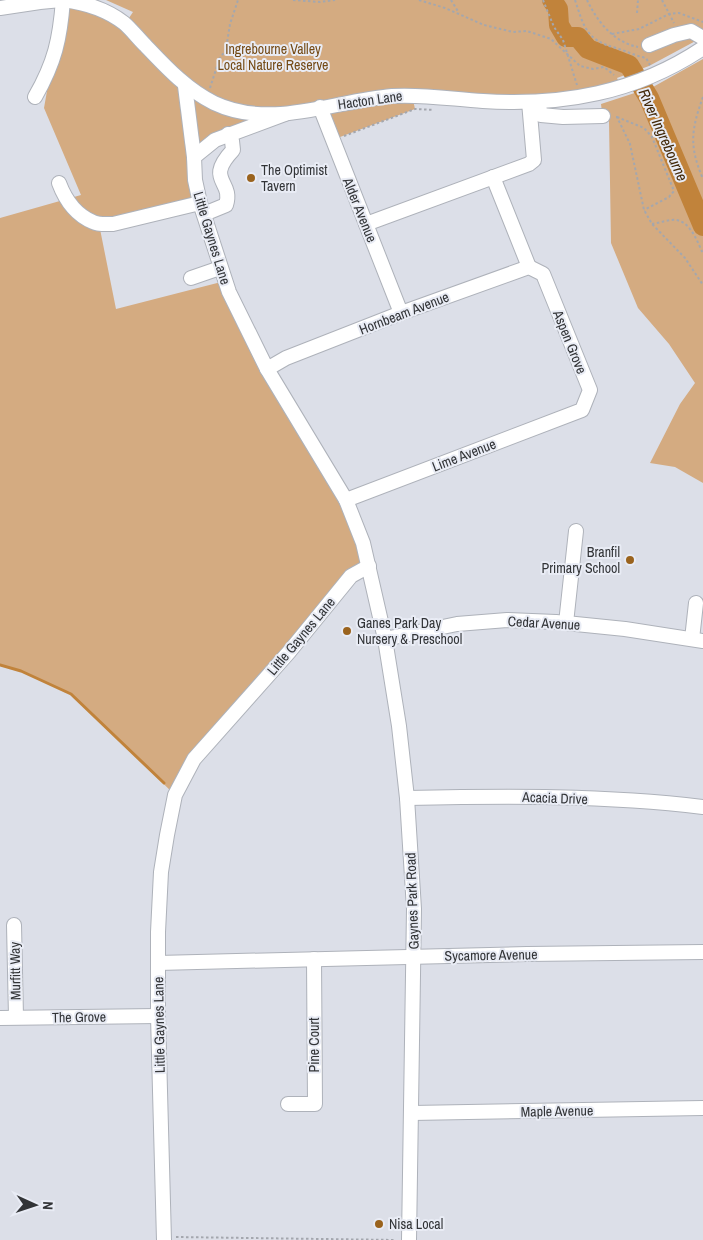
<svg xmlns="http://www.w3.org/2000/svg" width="703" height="1240" viewBox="0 0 703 1240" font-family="'Archivo Narrow',sans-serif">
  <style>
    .green { fill: #d4ab81 }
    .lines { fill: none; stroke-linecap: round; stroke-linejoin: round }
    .stream { stroke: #c1833b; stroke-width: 3 }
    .river { stroke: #c1833b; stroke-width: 20 }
    .minor-casing { stroke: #aeb2ba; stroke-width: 16 }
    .path { stroke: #a4a7ae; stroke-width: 2; stroke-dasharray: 2.5 2.5; stroke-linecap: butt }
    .minor { stroke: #fff; stroke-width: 14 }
    .poi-dot { fill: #9a631d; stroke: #e9ecf5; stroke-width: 2 }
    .labels { text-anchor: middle; stroke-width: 4; stroke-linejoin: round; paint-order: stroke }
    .park-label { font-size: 14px; fill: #744a15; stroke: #e9ecf5 }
    .street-label { font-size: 14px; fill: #323437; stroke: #e9ecf5 }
    .poi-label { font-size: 14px; fill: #323437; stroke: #e9ecf5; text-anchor: start }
    .water-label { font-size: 15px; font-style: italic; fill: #422808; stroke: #e9ecf5 }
  </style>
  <rect width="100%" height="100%" fill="#dcdfe8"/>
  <g class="green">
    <path d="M63 0 125 24 133 12 106 0H703V37L649 66 617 78 622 88 591 96 412 95 415 109 332 140 320 107 285 114 195 157 200 203 99 224 116 309 225 281 332 475 369 566 194 759 175 795 71 694 21 671 0 665V218L81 195 44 108Z"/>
    <path d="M703 59V483L675 467 650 463 680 404 695 383 669 344 638 308 611 243 609 121 603 120 601 104 653 87Z"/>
  </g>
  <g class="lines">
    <path class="stream" d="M0 665 21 671 71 694 164 783"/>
    <path class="river" d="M552 0 558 9 559 25 566 37H578L588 49 629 65 649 98 703 226"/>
    <g class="minor-casing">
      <g id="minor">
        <path d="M64 0C86 3 106 9 124 23 131 29 138 38 145 45 166 67 186 89 214 103 271 130 333 101 392 96 423 94 452 99 483 101 562 106 636 93 703 48"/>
        <path d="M0 8 40 2 61 0"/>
        <path d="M649 45 674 35 691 31 703 38"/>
        <path d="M185 86 194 157"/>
        <path d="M35 97C55 62 60 39 63 0"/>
        <path d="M538 102 541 115 563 117 603 116"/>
        <path d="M320 107 401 313"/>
        <path d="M285 114 215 140 194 157 195 180 200 203 229 292 267 369 346 500 363 543 385 639 399 726 407 798 414 909 409 1240"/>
        <path d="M493 177 529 267"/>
        <path d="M59 183C65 199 76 215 93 222 99 225 106 224 113 224L200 203"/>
        <path d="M204 214 226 205C234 180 204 181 233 150L232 141 228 134"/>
        <path d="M366 224 529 164 534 160 529 102"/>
        <path d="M191 278 220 268"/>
        <path d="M267 369 286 358 401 313 529 267 543 274 590 390 582 410 346 500"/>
        <path d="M566 623 576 531"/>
        <path d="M385 639 457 624 507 620 556 622 625 629 703 641"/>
        <path d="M692 639 696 603"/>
        <path d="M407 798C506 796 605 795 703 807"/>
        <path d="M14 925 16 1017"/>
        <path d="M158 963 527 954 703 952"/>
        <path d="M0 1018 158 1016"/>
        <path d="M288 1104H315L314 959"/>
        <path d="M412 1113 703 1108"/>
        <path d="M164 1240 158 1016V932L161 872 167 835 175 795 194 759 289 652 351 576 369 566"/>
      </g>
    </g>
    <g class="path">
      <path d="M293 0 320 2 335 0"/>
      <path d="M419 0 445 8 484 25 513 32 527 31 551 39 580 66 593 69 604 67 614 75"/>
      <path d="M451 0 459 13"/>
      <path d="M543 0 554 27 563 40 577 85"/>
      <path d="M575 0C584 27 586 40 616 48 626 51 636 56 646 58L650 65"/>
      <path d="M587 0C597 21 613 42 638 47"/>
      <path d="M662 0 674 23"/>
      <path d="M637 13 638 0"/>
      <path d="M612 34 639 29 669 14 679 13 703 22"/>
      <path d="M210 88 219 60 226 49 230 24 238 0"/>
      <path d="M703 97C691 130 689 146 703 179"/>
      <path d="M616 117H617L630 144 644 210 652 224 685 258 703 285"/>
      <path d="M617 117 644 128 652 137 674 191 669 197 644 210"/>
      <path d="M344 136 415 109 434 110"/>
      <path d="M652 224C659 223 670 219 676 220 691 222 698 243 703 254"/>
      <path d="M176 1237 396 1240"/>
    </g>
    <use href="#minor" class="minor"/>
  </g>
  <g class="poi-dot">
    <circle cx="251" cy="178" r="5"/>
    <circle cx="630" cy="560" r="5"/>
    <circle cx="347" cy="631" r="5"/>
    <circle cx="379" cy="1224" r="5"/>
  </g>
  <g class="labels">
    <g class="park-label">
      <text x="273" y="54">Ingrebourne Valley<tspan x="273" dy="16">Local Nature Reserve</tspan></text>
    </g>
    <g class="street-label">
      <text transform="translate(370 100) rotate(-8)" y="5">Hacton Lane</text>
      <text transform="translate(360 210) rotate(68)" y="5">Alder Avenue</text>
      <text transform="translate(212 238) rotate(73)" y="5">Little Gaynes Lane</text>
      <text transform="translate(404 313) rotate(-21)" y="5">Hornbeam Avenue</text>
      <text transform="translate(570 342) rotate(68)" y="5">Aspen Grove</text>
      <text transform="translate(464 455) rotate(-21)" y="5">Lime Avenue</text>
      <text transform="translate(544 623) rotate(3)" y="5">Cedar Avenue</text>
      <text transform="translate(301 636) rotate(-50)" y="5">Little Gaynes Lane</text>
      <text transform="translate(555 798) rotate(2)" y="5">Acacia Drive</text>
      <text transform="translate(412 901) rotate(-92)" y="5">Gaynes Park Road</text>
      <text transform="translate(491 955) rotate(-1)" y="5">Sycamore Avenue</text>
      <text transform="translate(15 971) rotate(-91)" y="5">Murfitt Way</text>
      <text transform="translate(79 1017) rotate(-1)" y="5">The Grove</text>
      <text transform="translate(159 1025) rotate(-91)" y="5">Little Gaynes Lane</text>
      <text transform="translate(314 1045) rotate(-90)" y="5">Pine Court</text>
      <text transform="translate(557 1111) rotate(-1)" y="5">Maple Avenue</text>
    </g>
    <g class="poi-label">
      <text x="261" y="175">The Optimist<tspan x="261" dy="16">Tavern</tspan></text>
      <text x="620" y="557" text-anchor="end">Branfil<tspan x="620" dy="16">Primary School</tspan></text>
      <text x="357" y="628">Ganes Park Day<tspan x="357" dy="16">Nursery &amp; Preschool</tspan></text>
      <text x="389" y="1229">Nisa Local</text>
    </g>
    <g class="water-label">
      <text transform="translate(663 135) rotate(66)" y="5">River Ingrebourne</text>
    </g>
  </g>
  <g transform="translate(35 1205) rotate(93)" stroke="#e9ecf5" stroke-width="4" paint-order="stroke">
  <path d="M0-4L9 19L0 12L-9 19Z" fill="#323437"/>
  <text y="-8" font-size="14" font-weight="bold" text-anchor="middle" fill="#323437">N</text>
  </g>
</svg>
